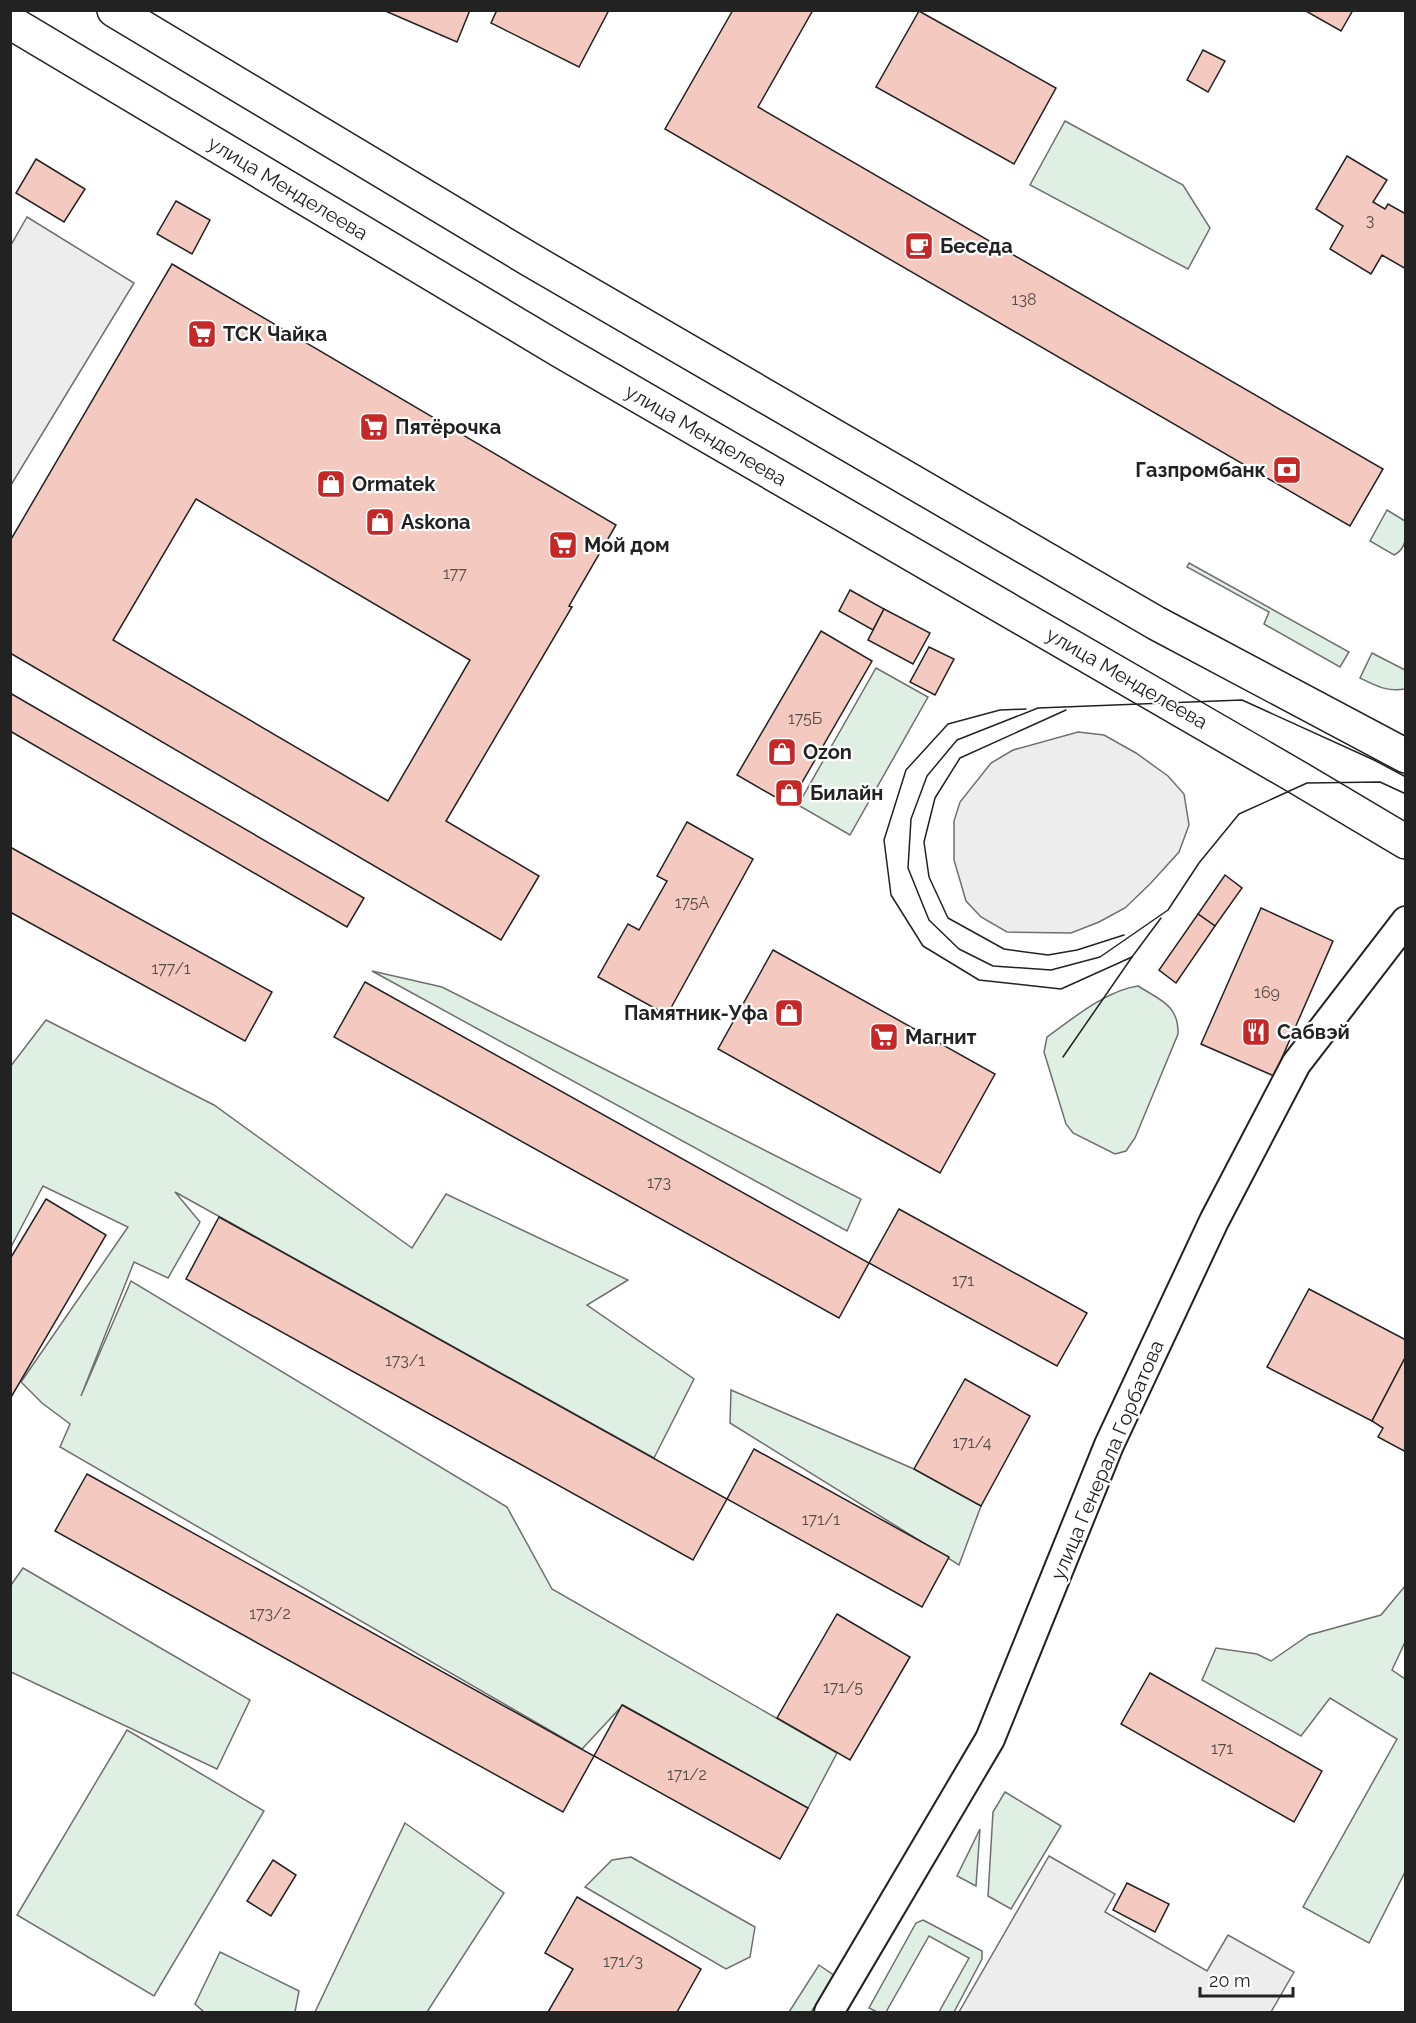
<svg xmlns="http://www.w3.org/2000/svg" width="1416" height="2023" viewBox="0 0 1416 2023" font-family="Raleway,sans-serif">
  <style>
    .green { fill: #e0efe3; stroke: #6f6f6f; stroke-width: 1.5 }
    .parking { fill: #ededed; stroke: #6f6f6f; stroke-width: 1.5 }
    .building { fill: #f3c9c0; stroke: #222; stroke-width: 1.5; fill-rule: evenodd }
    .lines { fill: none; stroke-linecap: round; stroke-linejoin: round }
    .street-casing { stroke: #222; stroke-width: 32 }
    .secondary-casing { stroke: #222; stroke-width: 36 }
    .street { stroke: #fff; stroke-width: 28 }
    .secondary { stroke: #fff; stroke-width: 33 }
    .tram { stroke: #222; stroke-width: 1.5 }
    .labels { text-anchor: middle; stroke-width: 4.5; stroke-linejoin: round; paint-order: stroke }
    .number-label { font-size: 16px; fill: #564c4a }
    .street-label { font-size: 20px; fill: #222; stroke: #fff }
    .poi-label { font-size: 20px; font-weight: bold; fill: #222; stroke: #fff; text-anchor: start }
  </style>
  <rect width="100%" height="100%" fill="#fff"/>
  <g class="green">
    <path d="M1065 121 1183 185 1210 228 1188 269 1030 185Z"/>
    <path d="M1387 510 1405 521C1406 534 1408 548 1394 555L1370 541Z"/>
    <path d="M1189 563 1349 652 1340 667 1264 624 1269 612 1187 567Z"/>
    <path d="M1372 653 1405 670V689C1387 692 1376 686 1360 678Z"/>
    <path d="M876 668 928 697 850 835 798 805Z"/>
    <path d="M372 971 442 987 861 1199 847 1231Z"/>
    <path d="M1138 986C1160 1000 1179 1005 1178 1034L1135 1138 1126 1151 1115 1154 1073 1133 1066 1124 1044 1052 1047 1037C1072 1019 1107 990 1138 986Z"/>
    <path d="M46 1020 214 1105 412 1248 446 1194 628 1280 587 1305 694 1379 654 1458 175 1192 200 1222 168 1278 134 1262 81 1396 131 1281 507 1507 552 1589 837 1753 808 1808 623 1705 582 1749 60 1447 70 1424 42 1403 21 1382 128 1227 43 1186 11 1247 10 1067Z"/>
    <path d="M731 1390 914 1469 981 1506 959 1565 730 1423Z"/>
    <path d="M23 1568 250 1700 217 1769 11 1672V1585Z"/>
    <path d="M1405 1586V1642L1392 1670 1405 1679V1872L1369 1943 1303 1907 1397 1739 1330 1698 1301 1736 1202 1680 1216 1648 1257 1654 1271 1661 1309 1635 1381 1615Z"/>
    <path d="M127 1730 264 1811 154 1996 17 1915Z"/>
    <path d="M1005 1792 1061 1826 1011 1909 988 1896 993 1812Z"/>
    <path d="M405 1823 504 1893 427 2012H315Z"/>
    <path d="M980 1829 976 1886 957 1876Z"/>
    <path d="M631 1857 755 1927 750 1957 726 1969 585 1887 612 1860Z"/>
    <path d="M923 1920 982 1951V1959L954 2012H939L969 1958 929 1936 886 2012H877L869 2008 916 1923Z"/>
    <path d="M220 1952 299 1991 295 2012H204L195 2004Z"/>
    <path d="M819 1965 835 1976 811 2012H789Z"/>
  </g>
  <g class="parking">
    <path d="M27 217 134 283 11 485V245Z"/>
    <path d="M1078 732 1104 735 1136 753 1168 776 1184 794 1189 825 1179 852 1150 884 1125 908 1099 922 1071 933 1007 932 981 917 966 901 954 860V821L960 802 991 763 1013 750Z"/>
    <path d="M1049 1856 1115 1894 1105 1912 1207 1971 1228 1935 1294 1972 1271 2012H959Z"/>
  </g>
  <g class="building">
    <path d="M383 10H470L457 42Z"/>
    <path d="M497 10H609L579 67 491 23Z"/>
    <path d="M733 10H813L758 107 1383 469 1350 526 665 129Z"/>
    <path d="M1304 10H1353L1341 31Z"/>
    <path d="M919 11 1056 88 1014 164 876 87Z"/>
    <path d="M1203 50 1225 61 1208 92 1187 80Z"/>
    <path d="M1347 156 1387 180 1373 202 1385 209 1388 204 1406 214V269L1382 255 1371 274 1330 249 1343 226 1316 209Z"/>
    <path d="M36 159 85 189 64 222 16 193Z"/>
    <path d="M176 201 210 220 192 254 157 234Z"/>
    <path d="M172 264 616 525 569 606 572 607 446 821 539 876 501 940 10 653V541ZM196 499 470 660 388 801 113 640Z"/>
    <path d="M850 590 884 609 873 630 839 611Z"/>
    <path d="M884 609 930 633 913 664 868 640Z"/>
    <path d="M821 631 872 661 789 805 737 775Z"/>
    <path d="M929 647 954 659 935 695 910 682Z"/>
    <path d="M10 693 364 898 347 927 10 731Z"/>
    <path d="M687 822 753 859 667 1015 598 977 628 924 639 930 667 881 657 876Z"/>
    <path d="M10 847 272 992 245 1041 10 912Z"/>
    <path d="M1225 875 1242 888 1215 926 1198 914Z"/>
    <path d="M1261 908 1333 941 1274 1076 1201 1044Z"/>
    <path d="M1198 914 1215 926 1176 983 1159 970Z"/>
    <path d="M773 950 995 1074 940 1173 718 1049Z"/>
    <path d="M365 982 869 1263 839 1318 334 1037Z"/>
    <path d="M46 1199 106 1235 10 1399V1259Z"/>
    <path d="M899 1209 1087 1313 1057 1366 869 1263Z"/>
    <path d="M219 1217 727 1499 693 1560 186 1279Z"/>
    <path d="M1309 1289 1406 1340V1356L1372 1421 1267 1367Z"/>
    <path d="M1406 1356V1452L1378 1437 1383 1428 1372 1421Z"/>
    <path d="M965 1379 1030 1416 981 1506 914 1469Z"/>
    <path d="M754 1449 949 1557 922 1607 727 1499Z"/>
    <path d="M87 1474 594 1756 563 1812 55 1531Z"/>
    <path d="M837 1614 910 1657 850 1760 777 1718Z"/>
    <path d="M1150 1673 1322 1771 1294 1822 1121 1724Z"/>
    <path d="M622 1705 808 1808 780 1859 594 1756Z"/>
    <path d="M273 1860 296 1875 271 1916 247 1901Z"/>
    <path d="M1127 1883 1169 1904 1155 1932 1113 1910Z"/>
    <path d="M577 1897 701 1969 677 2012H548L573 1969 545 1953Z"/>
  </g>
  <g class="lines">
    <g class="street-casing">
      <path id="street" d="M829 2012 990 1739 1109 1445 1214 1221 1296 1064 1406 921"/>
    </g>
    <g class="secondary-casing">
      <g id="secondary">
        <path d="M114 10 529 259 1156 623 1406 756"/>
        <path d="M10 22 561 351 1295 776 1406 842"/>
      </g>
    </g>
    <use href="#street" class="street"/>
    <use href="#secondary" class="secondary"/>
    <g class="tram">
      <path d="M1026 709 1000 710 948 724 906 770 884 840 891 895 923 946 979 980 1061 989 1132 957 1161 918"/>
      <path d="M1066 710 960 758 935 798 924 842 929 877 948 918 1004 949 1048 955 1077 950 1124 935"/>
      <path d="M1406 777 1374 760 1242 700 1038 708 957 740 927 776 911 819 908 868 929 920 959 949 993 966 1051 970 1100 957 1168 910 1199 863 1239 814 1307 783 1380 782 1406 794"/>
      <path d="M1063 1057 1132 957"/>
    </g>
  </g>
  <defs>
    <g id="cafe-square" transform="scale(1.5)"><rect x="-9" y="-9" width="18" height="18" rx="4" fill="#c62828" stroke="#fff"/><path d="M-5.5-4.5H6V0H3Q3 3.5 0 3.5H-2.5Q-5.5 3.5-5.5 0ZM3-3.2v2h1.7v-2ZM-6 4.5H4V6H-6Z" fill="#fff"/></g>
    <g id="supermarket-square" transform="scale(1.5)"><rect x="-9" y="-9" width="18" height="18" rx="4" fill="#c62828" stroke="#fff"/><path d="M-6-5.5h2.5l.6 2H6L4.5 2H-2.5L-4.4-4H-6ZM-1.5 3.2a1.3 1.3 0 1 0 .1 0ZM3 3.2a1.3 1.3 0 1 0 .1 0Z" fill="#fff"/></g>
    <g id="bank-square" transform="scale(1.5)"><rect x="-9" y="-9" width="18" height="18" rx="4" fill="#c62828" stroke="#fff"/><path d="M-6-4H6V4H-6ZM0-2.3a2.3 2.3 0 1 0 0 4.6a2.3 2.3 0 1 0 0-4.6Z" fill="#fff"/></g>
    <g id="shop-square" transform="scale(1.5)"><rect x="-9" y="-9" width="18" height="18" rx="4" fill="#c62828" stroke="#fff"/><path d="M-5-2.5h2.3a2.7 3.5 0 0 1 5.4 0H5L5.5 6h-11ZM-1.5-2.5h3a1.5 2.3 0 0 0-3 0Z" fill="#fff"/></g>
    <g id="restaurant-square" transform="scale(1.5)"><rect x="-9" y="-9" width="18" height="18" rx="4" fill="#c62828" stroke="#fff"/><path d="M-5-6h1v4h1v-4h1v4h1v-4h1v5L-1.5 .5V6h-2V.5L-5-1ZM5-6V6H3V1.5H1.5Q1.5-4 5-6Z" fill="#fff"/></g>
  </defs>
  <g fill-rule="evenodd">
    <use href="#cafe-square" x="919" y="246"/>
    <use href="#supermarket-square" x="202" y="334"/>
    <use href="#supermarket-square" x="374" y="427"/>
    <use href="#bank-square" x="1287" y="470"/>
    <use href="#shop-square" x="331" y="484"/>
    <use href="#shop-square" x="380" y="522"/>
    <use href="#supermarket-square" x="563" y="545"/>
    <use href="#shop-square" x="782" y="752"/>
    <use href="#shop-square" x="789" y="793"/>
    <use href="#shop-square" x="789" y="1013"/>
    <use href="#restaurant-square" x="1256" y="1032"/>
    <use href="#supermarket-square" x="884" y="1037"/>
  </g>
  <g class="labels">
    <g class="number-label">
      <text x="1370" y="226">3</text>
      <text x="1024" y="305">138</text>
      <text x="455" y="579">177</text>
      <text x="805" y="724">175Б</text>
      <text x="692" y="908">175А</text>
      <text x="171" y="974">177/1</text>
      <text x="1267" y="998">169</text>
      <text x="659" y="1188">173</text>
      <text x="963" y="1286">171</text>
      <text x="405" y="1366">173/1</text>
      <text x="972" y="1448">171/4</text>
      <text x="821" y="1525">171/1</text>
      <text x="270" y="1619">173/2</text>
      <text x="843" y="1693">171/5</text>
      <text x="1222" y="1754">171</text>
      <text x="687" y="1780">171/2</text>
      <text x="623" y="1967">171/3</text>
    </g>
    <g class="street-label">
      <text transform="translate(288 188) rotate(31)" y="7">улица Менделеева</text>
      <text transform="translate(706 435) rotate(30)" y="7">улица Менделеева</text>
      <text transform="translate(1127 678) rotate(30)" y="7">улица Менделеева</text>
      <text transform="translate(1107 1460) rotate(-67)" y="7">улица Генерала Горбатова</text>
    </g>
    <g class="poi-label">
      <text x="940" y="253">Беседа</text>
      <text x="223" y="341">ТСК Чайка</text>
      <text x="395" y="434">Пятёрочка</text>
      <text x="1266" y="477" text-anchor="end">Газпромбанк</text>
      <text x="352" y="491">Ormatek</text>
      <text x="401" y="529">Askona</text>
      <text x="584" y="552">Мой дом</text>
      <text x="803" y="759">Ozon</text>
      <text x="810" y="800">Билайн</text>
      <text x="768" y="1020" text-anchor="end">Памятник-Уфа</text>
      <text x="1277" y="1039">Сабвэй</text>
      <text x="905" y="1044">Магнит</text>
    </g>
  </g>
  <rect width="1416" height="2023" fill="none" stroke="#222222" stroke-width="24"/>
  <path d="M1200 1987v9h93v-9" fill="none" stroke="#222222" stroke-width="3"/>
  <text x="1209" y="1987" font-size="18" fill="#222222" stroke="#ffffff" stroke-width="4.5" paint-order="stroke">20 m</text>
</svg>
